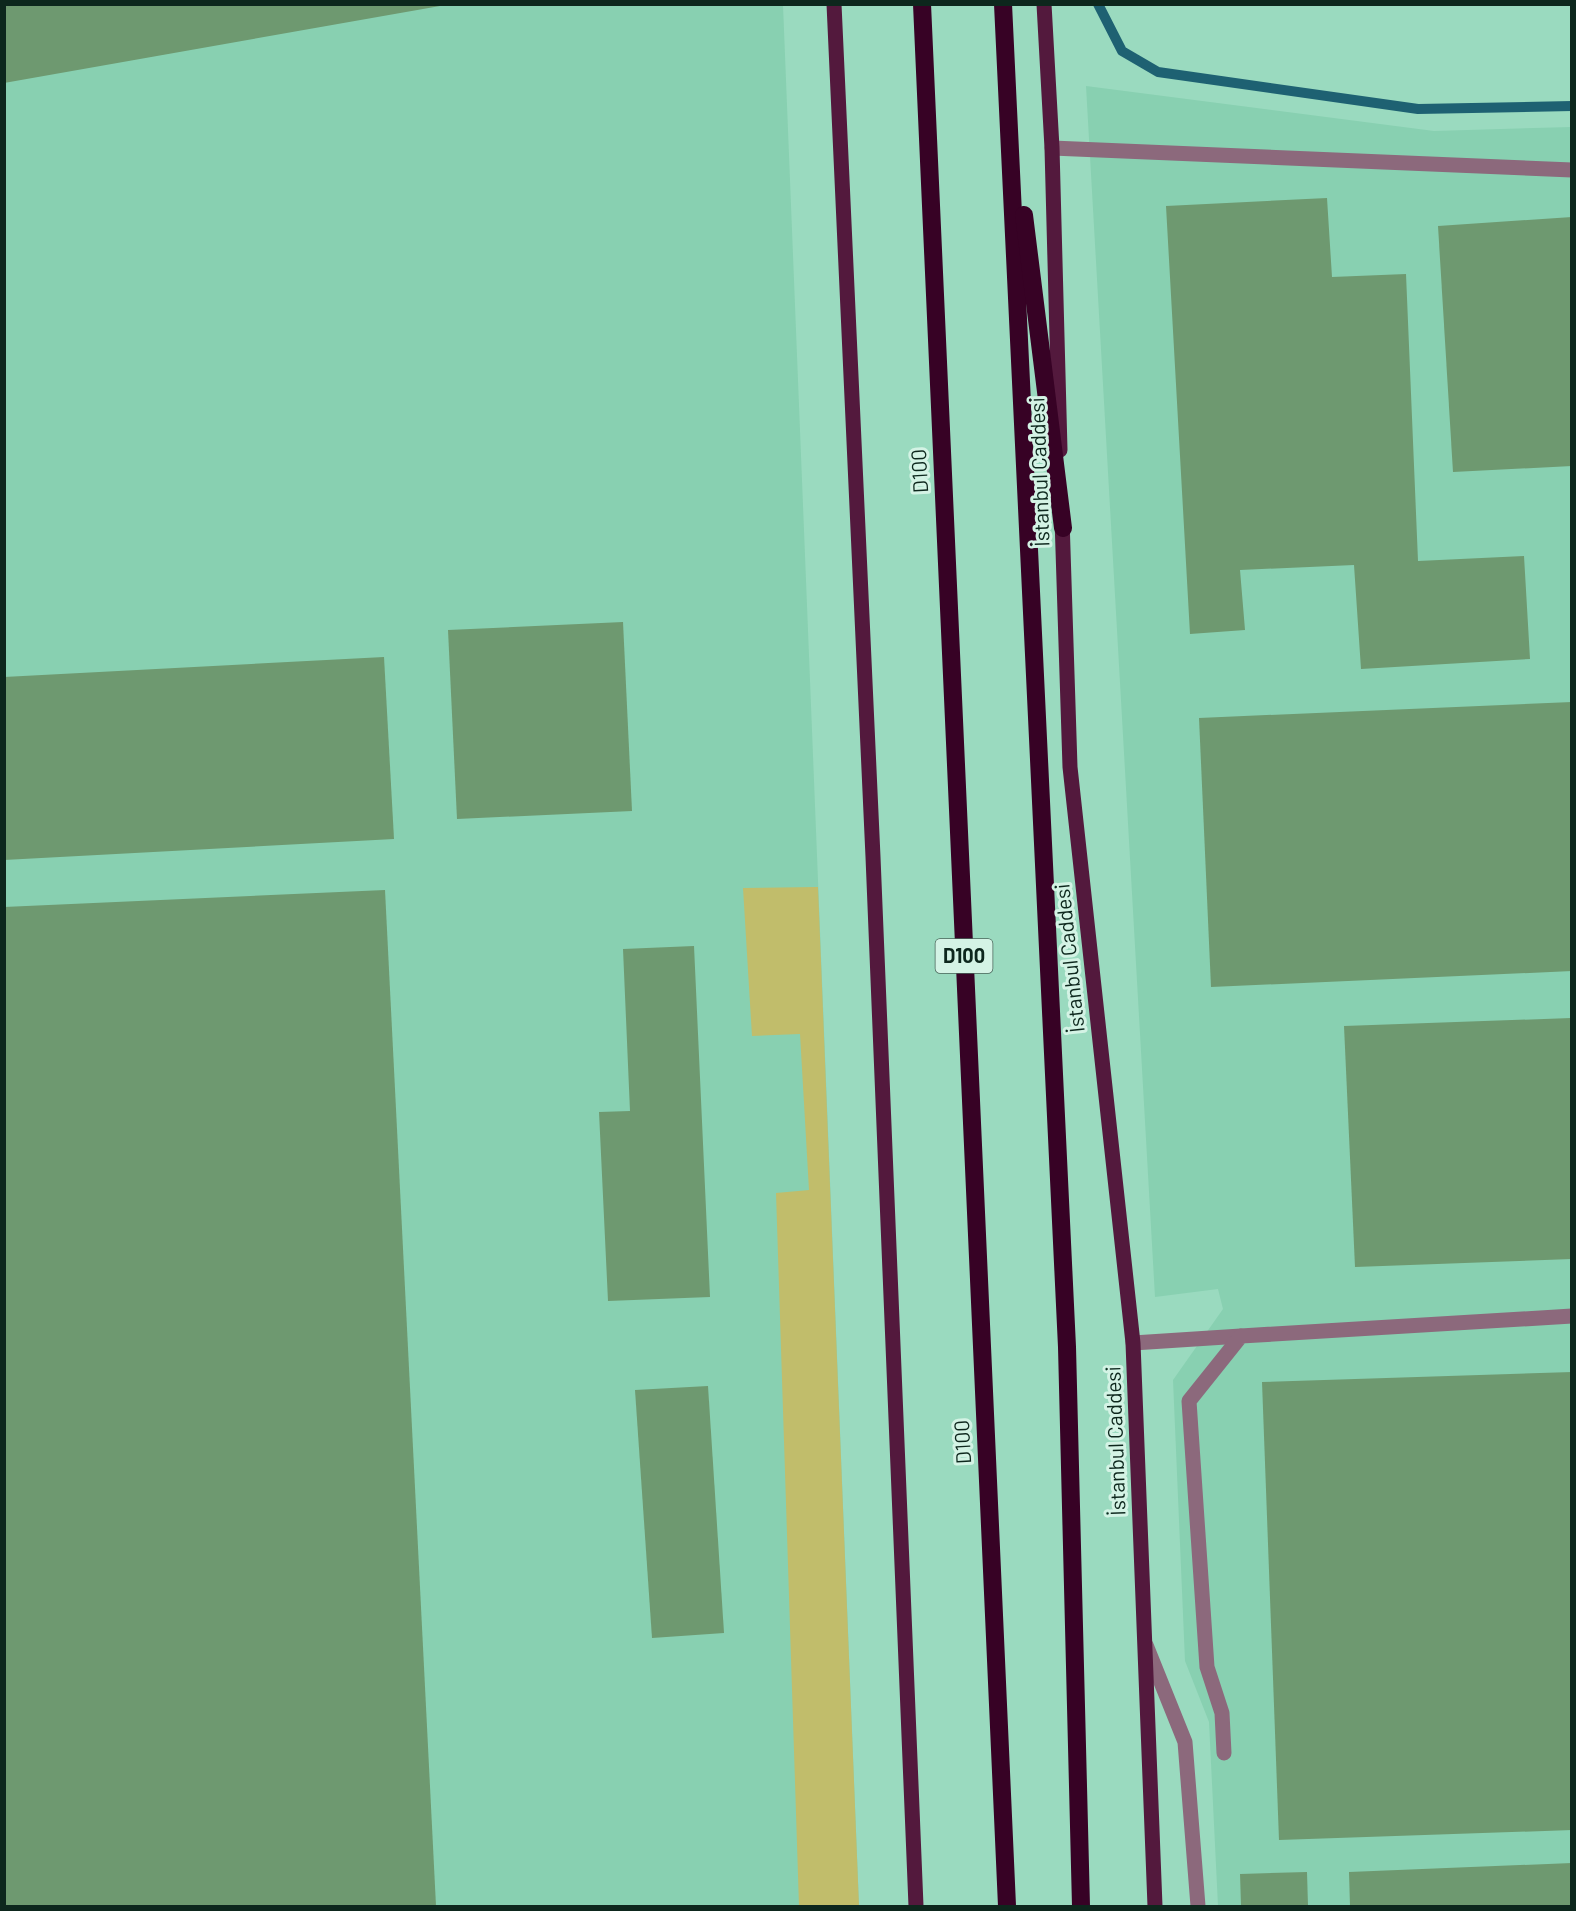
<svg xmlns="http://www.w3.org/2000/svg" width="1576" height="1911" viewBox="0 0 1576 1911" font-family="Barlow,sans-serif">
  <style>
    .built { fill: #88d0b1 }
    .green { fill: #c1bd6b }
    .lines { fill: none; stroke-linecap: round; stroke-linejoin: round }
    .stream { stroke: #1e6172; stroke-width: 10 }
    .building { fill: #6e9970 }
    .minor { stroke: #8c697c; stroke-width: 15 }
    .major { stroke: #53193d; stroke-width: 15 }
    .highway { stroke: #370225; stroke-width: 18 }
    .labels { text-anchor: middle; stroke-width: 6; stroke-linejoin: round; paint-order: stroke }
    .shield { fill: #d4f3e5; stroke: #496459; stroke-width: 1.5 }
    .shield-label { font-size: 20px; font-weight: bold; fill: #0d271d }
    .street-label { font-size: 21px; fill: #0d271d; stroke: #d4f3e5 }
  </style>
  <rect width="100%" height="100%" fill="#9adabf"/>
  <g class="built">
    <path d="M5 5H783L859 1906H5Z"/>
    <path d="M1086 86 1434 131 1571 127V1906H1218L1209 1722 1185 1661 1173 1380 1223 1309 1218 1289 1155 1297Z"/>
  </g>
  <path class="green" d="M818 887 859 1906H799L776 1193 809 1190 800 1034 752 1036 743 888Z"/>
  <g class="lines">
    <path class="stream" d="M1098 4 1122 51 1158 72 1418 109 1572 106"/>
  </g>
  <g class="building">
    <path d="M4 4H440V6L4 83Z"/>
    <path d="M1327 198 1332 277 1406 274 1418 561 1524 556 1530 659 1361 669 1354 565 1240 570 1245 630 1190 634 1166 206Z"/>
    <path d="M1572 217V466L1453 472 1438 226Z"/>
    <path d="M623 622 632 811 457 819 448 630Z"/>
    <path d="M384 657 394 839 4 860V677Z"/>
    <path d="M1572 702V971L1211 987 1199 718Z"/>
    <path d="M385 890 436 1906H4V907Z"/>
    <path d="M694 946 710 1297 608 1301 599 1112 630 1111 623 949Z"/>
    <path d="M1571 1018 1572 1259 1355 1267 1344 1026Z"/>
    <path d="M1572 1372V1830L1279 1840 1262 1382Z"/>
    <path d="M708 1386 724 1633 652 1638 635 1390Z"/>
    <path d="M1572 1863V1906H1350L1349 1872Z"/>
    <path d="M1307 1872 1308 1906H1241L1240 1874Z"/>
  </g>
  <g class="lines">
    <g class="minor">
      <path d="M1052 148 1572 170"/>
      <path d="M1133 1343 1241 1336"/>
      <path d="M1146 1645 1185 1742 1198 1906"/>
      <path d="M1224 1753 1222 1713 1207 1667 1189 1401 1241 1336 1572 1316"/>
    </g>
    <g class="major">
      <path d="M834 4 873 857 916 1906"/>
      <path d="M1044 4 1052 148 1060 450"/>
      <path d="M1062 519 1070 767 1133 1343 1155 1906"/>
    </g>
    <g class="highway">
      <path d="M922 4 1007 1906"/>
      <path d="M1003 4 1067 1347 1081 1906"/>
      <path d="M1024 215 1063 528"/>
    </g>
  </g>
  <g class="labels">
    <rect class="shield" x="935.5" y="939" width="57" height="34" rx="4.5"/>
    <g class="shield-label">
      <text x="964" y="963">D100</text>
    </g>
    <g class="street-label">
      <text transform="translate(920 471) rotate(-93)" y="7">D100</text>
      <text transform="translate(1040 472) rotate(-92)" y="7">İstanbul Caddesi</text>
      <text transform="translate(1070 958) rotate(-96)" y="7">İstanbul Caddesi</text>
      <text transform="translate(1116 1441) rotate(-92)" y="7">İstanbul Caddesi</text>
      <text transform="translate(963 1442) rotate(-93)" y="7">D100</text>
    </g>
  </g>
  <rect width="1576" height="1911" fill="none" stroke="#0d271d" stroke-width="12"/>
</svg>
